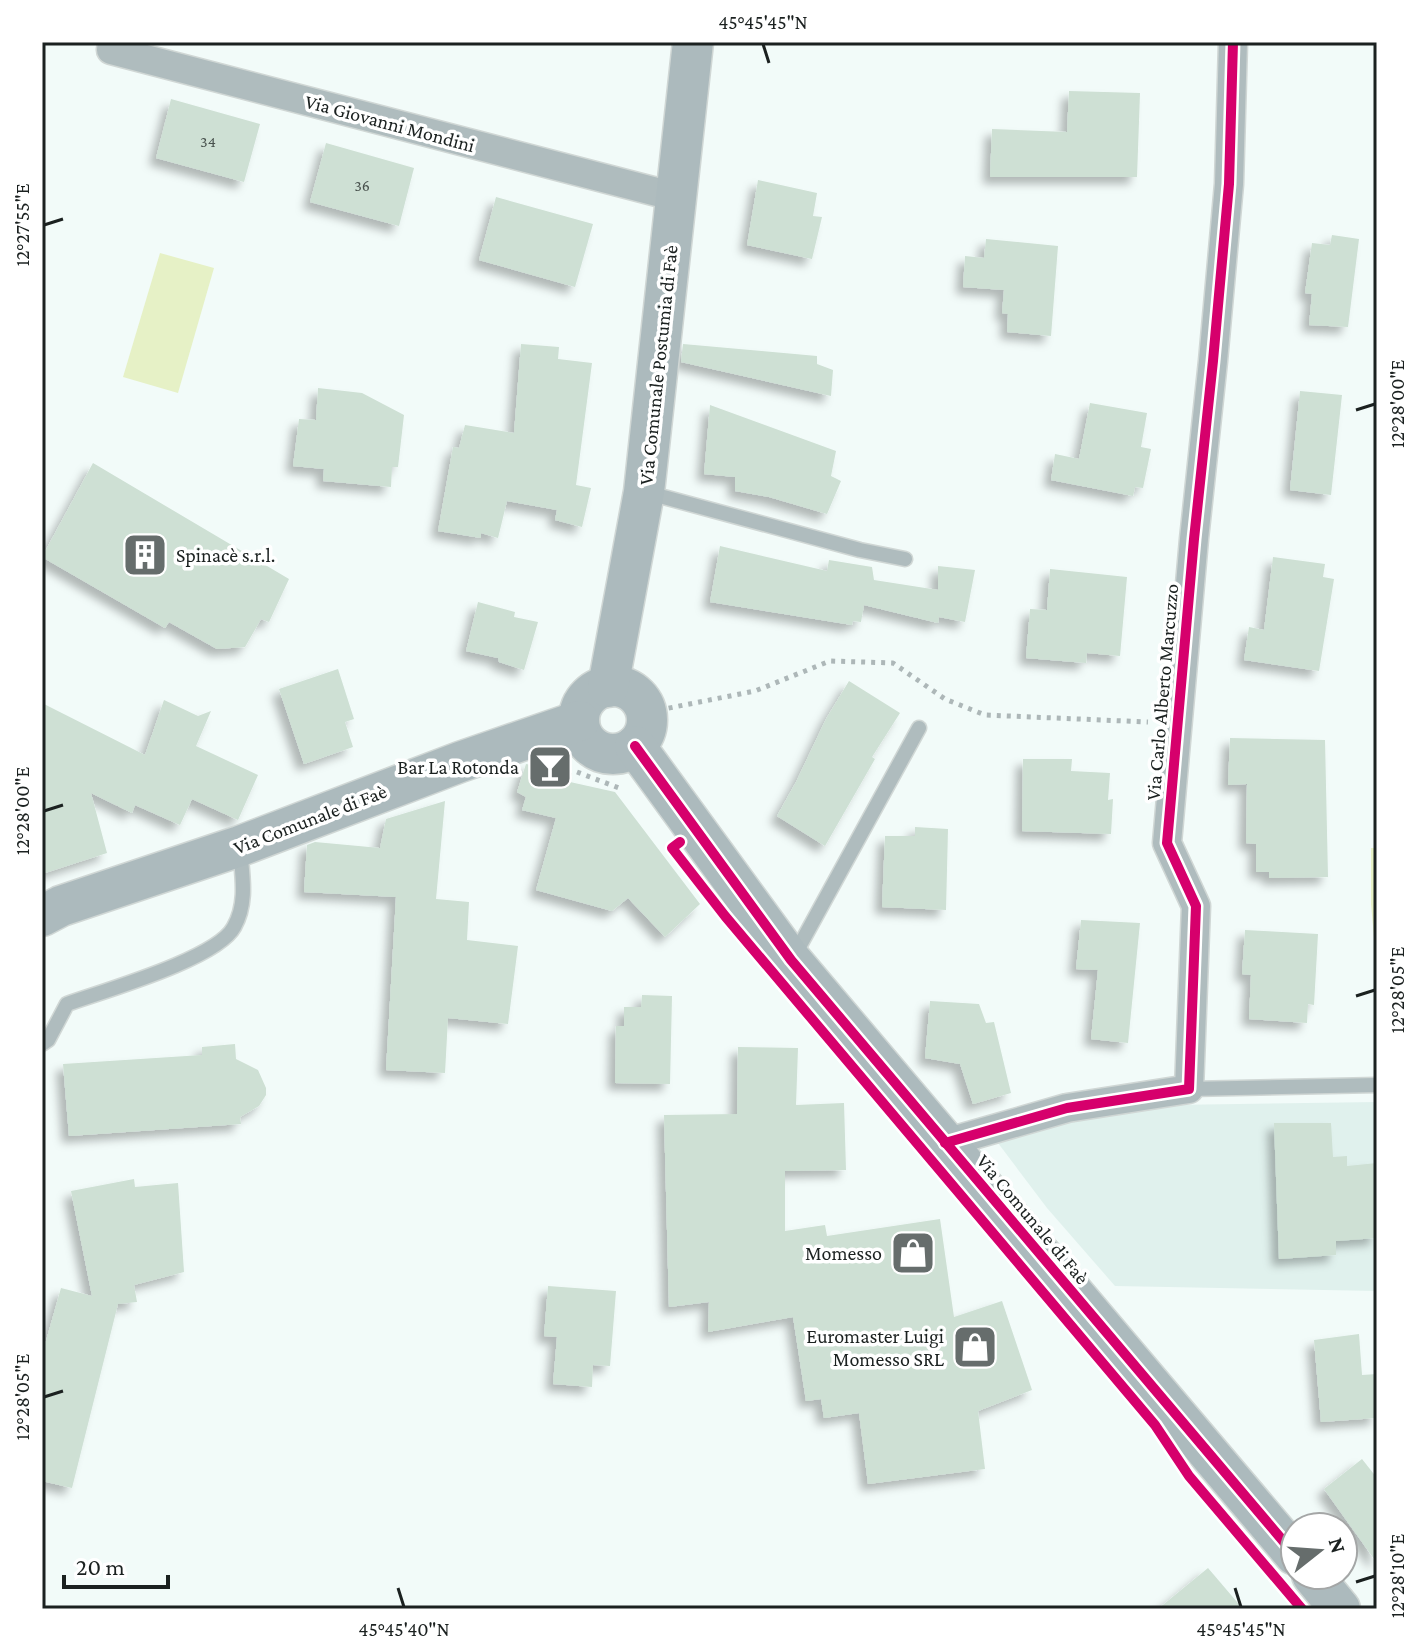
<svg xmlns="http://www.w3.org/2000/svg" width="1419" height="1651" viewBox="0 0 1419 1651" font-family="'Crimson Pro',serif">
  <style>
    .built { fill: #e0f1ed }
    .green { fill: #e6f1c6 }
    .building { fill: #cee0d4; filter: url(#shadow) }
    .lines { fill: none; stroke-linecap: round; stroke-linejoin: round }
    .lane-casing { stroke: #d0d7d5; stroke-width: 17 }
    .street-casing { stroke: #d0d7d5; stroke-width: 31 }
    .secondary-casing { stroke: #d0d7d5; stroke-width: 43 }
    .path { stroke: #adb7b8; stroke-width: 5; stroke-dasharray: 4 6; stroke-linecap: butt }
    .lane { stroke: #afbcbe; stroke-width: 14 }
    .street { stroke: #afbcbe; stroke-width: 28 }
    .secondary { stroke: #acbabd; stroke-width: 40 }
    .cycleway-casing { stroke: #fff; stroke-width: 15 }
    .cycleway { stroke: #d6006c; stroke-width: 10 }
    .ticks { fill: none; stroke: #1b2120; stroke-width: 3 }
    .labels { text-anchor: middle; stroke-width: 7; stroke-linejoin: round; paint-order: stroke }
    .number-label { font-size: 16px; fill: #48514d }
    .street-label { font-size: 20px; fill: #1b2120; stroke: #fff }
    .poi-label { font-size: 20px; fill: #1b2120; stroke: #fff; text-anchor: end }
    .neatline { fill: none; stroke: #1b2120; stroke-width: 3 }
    .ticks-label { font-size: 20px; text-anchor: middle; fill: #1b2120 }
  </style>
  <defs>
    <filter id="shadow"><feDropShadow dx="-7" dy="7" stdDeviation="4" flood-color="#0004"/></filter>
  </defs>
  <rect width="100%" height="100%" fill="#f2fbf9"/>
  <path class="built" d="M1377 1102V1291L1115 1286 1047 1208 998 1143 1061 1121 1170 1105Z"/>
  <g class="green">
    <path d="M160 253 214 268 178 393 123 377Z"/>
    <path d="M1371 848H1377V971L1371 904Z"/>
  </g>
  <g class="building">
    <path d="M1069 91 1140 93 1137 177H990L992 129 1067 132Z"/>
    <path d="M171 99 260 124 244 182 156 158Z"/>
    <path d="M326 143 414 168 399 226 310 202Z"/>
    <path d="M758 180 817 193 813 216 822 217 812 259 747 245Z"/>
    <path d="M496 197 593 224 575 287 479 260Z"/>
    <path d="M1332 235 1359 239 1348 327 1309 325 1312 294 1305 293 1312 243 1330 245Z"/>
    <path d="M986 239 1058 246 1051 336 1007 332 1008 314 1002 313 1004 290 963 287 965 256 984 258Z"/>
    <path d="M521 344 559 347 558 359 592 363 576 485 591 488 582 527 555 520 557 510 507 501 498 538 481 533V538L438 531 453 447 459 448 465 425 514 433Z"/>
    <path d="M683 344 817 356V364L833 370 831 396 681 362Z"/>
    <path d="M318 388 362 393 404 415 398 467H392L391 487 323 481 324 469 293 466 299 419 316 420Z"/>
    <path d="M1300 391 1342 395 1331 495 1290 490Z"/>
    <path d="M1090 403 1147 413 1141 447 1151 449 1143 488 1135 487 1133 496 1051 480 1055 454 1079 459Z"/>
    <path d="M710 405 836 451 831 476 841 481 827 514 769 497 735 491V477L704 474Z"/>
    <path d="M93 463 289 579 269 622 261 619 245 647 217 649 169 622 165 628 42 557Z"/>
    <path d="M720 546 827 571 829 560 872 567 874 580 938 590V566L975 570 965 622 939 617 938 623 864 605 861 622 853 621 852 625 710 602Z"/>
    <path d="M1273 557 1325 564 1323 577 1334 579 1319 671 1244 660 1249 627 1264 630Z"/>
    <path d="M1050 569 1127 577 1120 656 1087 653 1086 663 1026 658 1030 609 1047 610Z"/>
    <path d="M478 602 515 612 514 617 538 622 524 670 499 662 498 658 466 651Z"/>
    <path d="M338 669 354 719 345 722 353 747 304 764 279 689Z"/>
    <path d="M849 681 900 713 872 757 875 759 825 846 777 816 796 782 826 719Z"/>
    <path d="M164 700 198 716 211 711 196 746 258 775 238 820 192 799 180 825 135 805 132 813 91 793 107 853 42 874V703L145 755Z"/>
    <path d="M1230 738 1325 740 1328 877 1269 878V872H1256V844L1246 843 1247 784 1228 785Z"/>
    <path d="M1023 759H1072L1071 771 1110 773 1108 800 1113 799 1111 834 1022 831Z"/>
    <path d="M526 764 572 773 570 782 615 792 700 904 665 937 628 898 612 911 536 890 556 818 522 810 526 797 517 792Z"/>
    <path d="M445 801 436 899 469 902 467 940 518 946 508 1024 448 1018 445 1073 386 1070 396 897 304 892 307 845 315 842 380 848 386 819Z"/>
    <path d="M915 827 948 829 946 910 882 907 885 836H915Z"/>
    <path d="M1081 920 1140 923 1128 1043 1091 1039 1098 970 1076 969Z"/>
    <path d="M1245 930 1318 934 1314 1005 1308 1004 1307 1023 1249 1019 1251 975 1242 974Z"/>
    <path d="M642 995 672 996 670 1084 615 1083 616 1026H624V1007H641Z"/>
    <path d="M930 1001 979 1004 986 1023 994 1022 1011 1093 973 1104 960 1064 925 1058Z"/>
    <path d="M235 1044 236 1059 258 1070 266 1088V1095L259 1106 240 1117 241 1124 69 1136 63 1064 202 1055V1047Z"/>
    <path d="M738 1047 798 1048 796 1105 844 1103 846 1170 785 1171V1231L825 1225 827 1236 940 1219 954 1317 1002 1301 1032 1390 978 1411 985 1469 868 1484 859 1413 824 1418 821 1399 806 1401 793 1317 708 1332 709 1302 669 1307 664 1115 737 1114Z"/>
    <path d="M1274 1123H1331L1333 1157 1347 1156V1166L1377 1163V1238L1336 1241V1255L1279 1259Z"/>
    <path d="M134 1179 135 1187 178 1183 184 1272 134 1285 137 1302 118 1304 72 1488 42 1481V1355L61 1288 92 1296 71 1191Z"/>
    <path d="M548 1286 616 1291 610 1366 593 1365 592 1387 553 1384 557 1337 544 1336Z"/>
    <path d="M1359 1334 1362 1375 1377 1374V1418L1321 1422 1314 1340Z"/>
    <path d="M1362 1459 1377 1478V1563L1324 1489Z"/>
    <path d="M1208 1568 1243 1609H1158Z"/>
  </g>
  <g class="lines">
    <g class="lane-casing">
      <g id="lane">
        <path d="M645 492 860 550 905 559"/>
        <path d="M794 956 919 728"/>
        <path d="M42 1044 48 1040 67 1004C103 991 217 959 234 927 248 902 242 875 240 848"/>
        <path d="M1189 1089 1377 1085"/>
      </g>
    </g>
    <g class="street-casing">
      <g id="street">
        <path d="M112 42 111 50 676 197"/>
        <path d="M945 1143 1067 1108 1189 1089 1196 906 1167 843 1194 539 1213 361 1229 184 1233 42"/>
      </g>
    </g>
    <g class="secondary-casing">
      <g id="secondary">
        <circle cx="613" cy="720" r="34"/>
        <path d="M608 687 644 492 693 42"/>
        <path d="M635 746 791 960 1295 1555"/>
        <path d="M42 916 61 906 240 846 460 762 579 721"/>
        <path d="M1312 1575 1340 1609"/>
      </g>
    </g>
    <g class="path">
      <path d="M649 712 755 691 830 661 893 663 945 699 985 715 1148 722"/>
      <path d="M577 772 619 788"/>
    </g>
    <use href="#lane" class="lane"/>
    <use href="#street" class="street"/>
    <use href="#secondary" class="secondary"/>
    <g class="cycleway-casing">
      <g id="cycleway">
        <path d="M635 746 791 960 1295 1555"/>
        <path d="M680 842 672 848 725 916 1155 1425 1189 1476 1302 1609"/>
        <path d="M945 1143 1067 1108 1189 1089 1196 906 1167 843 1194 539 1213 361 1229 184 1233 42"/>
      </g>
    </g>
    <use href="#cycleway" class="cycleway"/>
  </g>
  <path class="ticks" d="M763 44 769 63M44 225 63 219M1356 410 1375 404M44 811 63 805M1356 996 1375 990M44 1397 63 1391M1356 1582 1375 1576M398 1588 404 1607M1235 1588 1241 1607"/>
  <defs>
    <g id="building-square" transform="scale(2.3)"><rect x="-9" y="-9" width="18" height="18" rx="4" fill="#666d6c" stroke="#fff"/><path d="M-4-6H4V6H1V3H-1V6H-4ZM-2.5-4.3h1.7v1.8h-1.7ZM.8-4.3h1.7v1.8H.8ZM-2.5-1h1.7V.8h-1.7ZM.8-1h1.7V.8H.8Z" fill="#fff"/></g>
    <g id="bar-square" transform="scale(2.3)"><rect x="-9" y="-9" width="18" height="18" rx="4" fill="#666d6c" stroke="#fff"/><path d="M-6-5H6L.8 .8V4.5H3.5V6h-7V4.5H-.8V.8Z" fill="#fff"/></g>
    <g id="shop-square" transform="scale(2.3)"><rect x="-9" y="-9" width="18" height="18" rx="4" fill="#666d6c" stroke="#fff"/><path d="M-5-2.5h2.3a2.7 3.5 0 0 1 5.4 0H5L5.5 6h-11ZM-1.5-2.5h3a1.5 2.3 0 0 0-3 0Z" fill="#fff"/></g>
  </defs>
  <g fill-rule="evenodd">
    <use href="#building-square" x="145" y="555"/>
    <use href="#bar-square" x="550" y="767"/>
    <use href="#shop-square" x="913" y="1253"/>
    <use href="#shop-square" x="975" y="1347"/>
  </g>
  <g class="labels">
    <g class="number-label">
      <text x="208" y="147">34</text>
      <text x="362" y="191">36</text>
    </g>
    <g class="street-label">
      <text transform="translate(390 123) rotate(15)" y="7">Via Giovanni Mondini</text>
      <text transform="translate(658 365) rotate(-84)" y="7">Via Comunale Postumia di Faè</text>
      <text transform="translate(1162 692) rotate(-85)" y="7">Via Carlo Alberto Marcuzzo</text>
      <text transform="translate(310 819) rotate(-21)" y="7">Via Comunale di Faè</text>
      <text transform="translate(1033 1219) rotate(50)" y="7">Via Comunale di Faè</text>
    </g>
    <g class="poi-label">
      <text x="176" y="562" text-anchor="start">Spinacè s.r.l.</text>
      <text x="519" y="774">Bar La Rotonda</text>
      <text x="882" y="1260">Momesso</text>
      <text x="944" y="1343">Euromaster Luigi<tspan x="944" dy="23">Momesso SRL</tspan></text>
    </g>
  </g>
  <rect width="1419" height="1651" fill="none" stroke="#ffffff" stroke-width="88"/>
  <g transform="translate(1319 1551) rotate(73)"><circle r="38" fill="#ffffff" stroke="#a4a6a6" stroke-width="2"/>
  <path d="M0-6L14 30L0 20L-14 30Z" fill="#666d6c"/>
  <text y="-12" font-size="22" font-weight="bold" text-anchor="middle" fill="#1b2120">N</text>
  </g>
  <path d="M64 1575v12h104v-12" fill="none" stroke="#1b2120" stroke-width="4"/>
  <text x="76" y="1575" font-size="24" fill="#1b2120" stroke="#ffffff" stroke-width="6" paint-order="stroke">20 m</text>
  <rect x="44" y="44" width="1331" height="1563" class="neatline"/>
  <g class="ticks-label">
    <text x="763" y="29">45°45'45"N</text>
    <text transform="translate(22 225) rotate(-90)" y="7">12°27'55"E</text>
    <text transform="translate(1397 404) rotate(-90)" y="7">12°28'00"E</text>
    <text transform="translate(22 811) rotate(-90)" y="7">12°28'00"E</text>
    <text transform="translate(1397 990) rotate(-90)" y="7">12°28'05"E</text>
    <text transform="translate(22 1397) rotate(-90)" y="7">12°28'05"E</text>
    <text transform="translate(1397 1576) rotate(-90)" y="7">12°28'10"E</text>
    <text x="404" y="1636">45°45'40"N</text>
    <text x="1241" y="1636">45°45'45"N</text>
  </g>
</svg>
